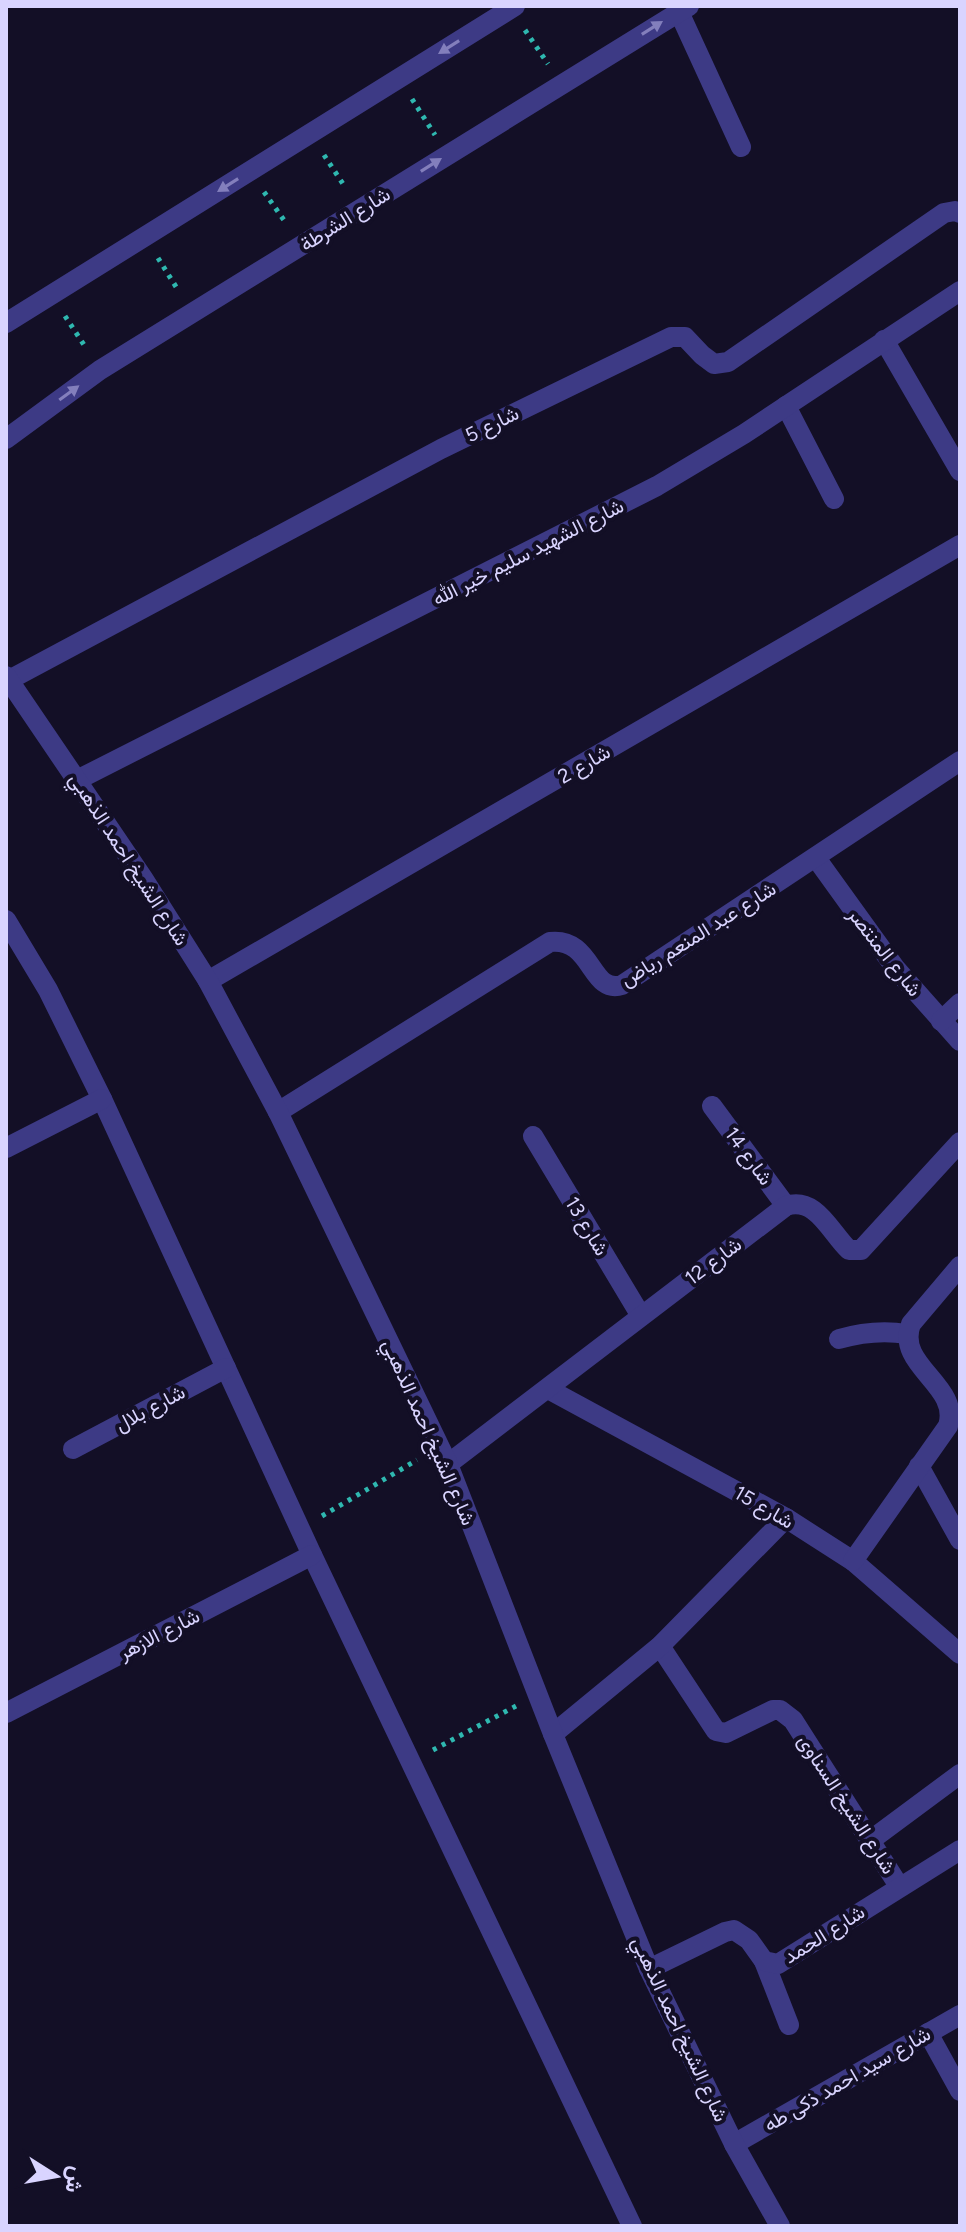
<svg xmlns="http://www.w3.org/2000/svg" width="966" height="2232" viewBox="0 0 966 2232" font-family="Figtree,Vazirmatn,sans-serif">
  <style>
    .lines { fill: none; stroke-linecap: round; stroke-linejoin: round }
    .path { stroke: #2fb8b0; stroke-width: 5; stroke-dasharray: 4 6; stroke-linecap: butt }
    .minor { stroke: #3d3a85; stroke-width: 20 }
    .tertiary { stroke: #3d3a85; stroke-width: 20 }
    .oneway { fill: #837fbc }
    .labels { text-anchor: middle; stroke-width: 8; stroke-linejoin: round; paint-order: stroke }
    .street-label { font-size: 20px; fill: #d9d4ff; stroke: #130f26 }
  </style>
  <rect width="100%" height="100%" fill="#130f26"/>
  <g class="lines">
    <g class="path">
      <path d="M525 30 548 64"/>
      <path d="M412 99 435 135"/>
      <path d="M324 155 345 187"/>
      <path d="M264 192 286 223"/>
      <path d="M158 258 178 290"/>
      <path d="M65 316 86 348"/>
      <path d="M322 1516 417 1460"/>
      <path d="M433 1750 516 1706"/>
    </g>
    <g class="minor">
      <path d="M679 12 741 147"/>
      <path d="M884 340 960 471"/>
      <path d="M786 406 834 499"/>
      <path d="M9 680 441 449 671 337H685L702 355 714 364 728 362 944 213 955 211 960 213"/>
      <path d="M77 780 657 486 744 434 960 291"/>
      <path d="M816 858 896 969 960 1041"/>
      <path d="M6 920 48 990 102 1099 312 1555 632 2226"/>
      <path d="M208 981 960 545"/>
      <path d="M941 1021 960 1003"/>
      <path d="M712 1106 786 1206"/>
      <path d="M278 1112 550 942C593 937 590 995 622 985L960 761"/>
      <path d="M533 1136 641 1316"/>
      <path d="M6 1148 102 1099"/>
      <path d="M839 1339C863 1332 883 1330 907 1334"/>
      <path d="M548 1389 786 1518 853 1561 960 1654"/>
      <path d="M73 1449 226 1368"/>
      <path d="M448 1464 786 1206C816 1196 830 1232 849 1250H861L960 1142"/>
      <path d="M919 1466 960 1540"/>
      <path d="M853 1561 948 1426C961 1385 895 1366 911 1324L960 1266"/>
      <path d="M660 1646 716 1731 726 1733 773 1710H780L793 1720 899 1886"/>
      <path d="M6 1713 312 1555"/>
      <path d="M553 1734 660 1646 786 1518"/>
      <path d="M871 1840 960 1774"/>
      <path d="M764 1961 789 2025"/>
      <path d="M649 1969 725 1932 734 1930 749 1940 764 1961 778 1964 960 1850"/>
      <path d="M928 2033 960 2091"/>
      <path d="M734 2144 960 2015"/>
    </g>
    <g class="tertiary">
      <path d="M6 323 515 6"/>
      <path d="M6 439 100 370 689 6"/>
      <path d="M6 676 143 878 208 981 278 1112 448 1464 553 1734 649 1969 734 2144 780 2226"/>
    </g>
  </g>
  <defs><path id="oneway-solid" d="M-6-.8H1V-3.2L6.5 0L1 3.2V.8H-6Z" transform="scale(2)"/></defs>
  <g class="oneway">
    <use href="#oneway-solid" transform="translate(652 28) rotate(-32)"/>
    <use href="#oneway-solid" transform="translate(449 47) rotate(148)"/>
    <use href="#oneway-solid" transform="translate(431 165) rotate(-32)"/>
    <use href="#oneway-solid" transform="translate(228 185) rotate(148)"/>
    <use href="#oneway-solid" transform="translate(69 393) rotate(-36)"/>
  </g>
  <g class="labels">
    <g class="street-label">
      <text transform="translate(345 219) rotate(-32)" y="7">شارع الشرطة</text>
      <text transform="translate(492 424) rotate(-26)" y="7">شارع 5</text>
      <text transform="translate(528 552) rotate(-27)" y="7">شارع الشهيد سليم خير الله</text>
      <text transform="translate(584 764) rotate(-30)" y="7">شارع 2</text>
      <text transform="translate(129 859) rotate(57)" y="7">شارع الشيخ احمد الذهبي</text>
      <text transform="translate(698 934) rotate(-32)" y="7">شارع عبد المنعم رياض</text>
      <text transform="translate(885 952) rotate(52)" y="7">شارع المنتصر</text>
      <text transform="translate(749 1156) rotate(54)" y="7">شارع 14</text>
      <text transform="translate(587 1226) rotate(59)" y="7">شارع 13</text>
      <text transform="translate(713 1261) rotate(-37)" y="7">شارع 12</text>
      <text transform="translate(150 1408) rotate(-28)" y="7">شارع بلال</text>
      <text transform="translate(429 1432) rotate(66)" y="7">شارع الشيخ احمد الذهبي</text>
      <text transform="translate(764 1507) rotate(30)" y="7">شارع 15</text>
      <text transform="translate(159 1634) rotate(-27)" y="7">شارع الازهر</text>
      <text transform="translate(847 1804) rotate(57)" y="7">شارع الشيخ السناوى</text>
      <text transform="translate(824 1934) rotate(-32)" y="7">شارع الحمد</text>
      <text transform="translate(680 2029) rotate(65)" y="7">شارع الشيخ احمد الذهبي</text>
      <text transform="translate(847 2079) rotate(-30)" y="7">شارع سيد احمد ذكى طه</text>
    </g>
  </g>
  <rect width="966" height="2232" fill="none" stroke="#d9d4ff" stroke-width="16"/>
  <g transform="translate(56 2176) rotate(101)" stroke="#130f26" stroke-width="6" paint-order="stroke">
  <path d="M0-6L14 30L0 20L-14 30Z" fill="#d9d4ff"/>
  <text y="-12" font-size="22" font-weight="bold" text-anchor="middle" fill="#d9d4ff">ش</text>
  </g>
</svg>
